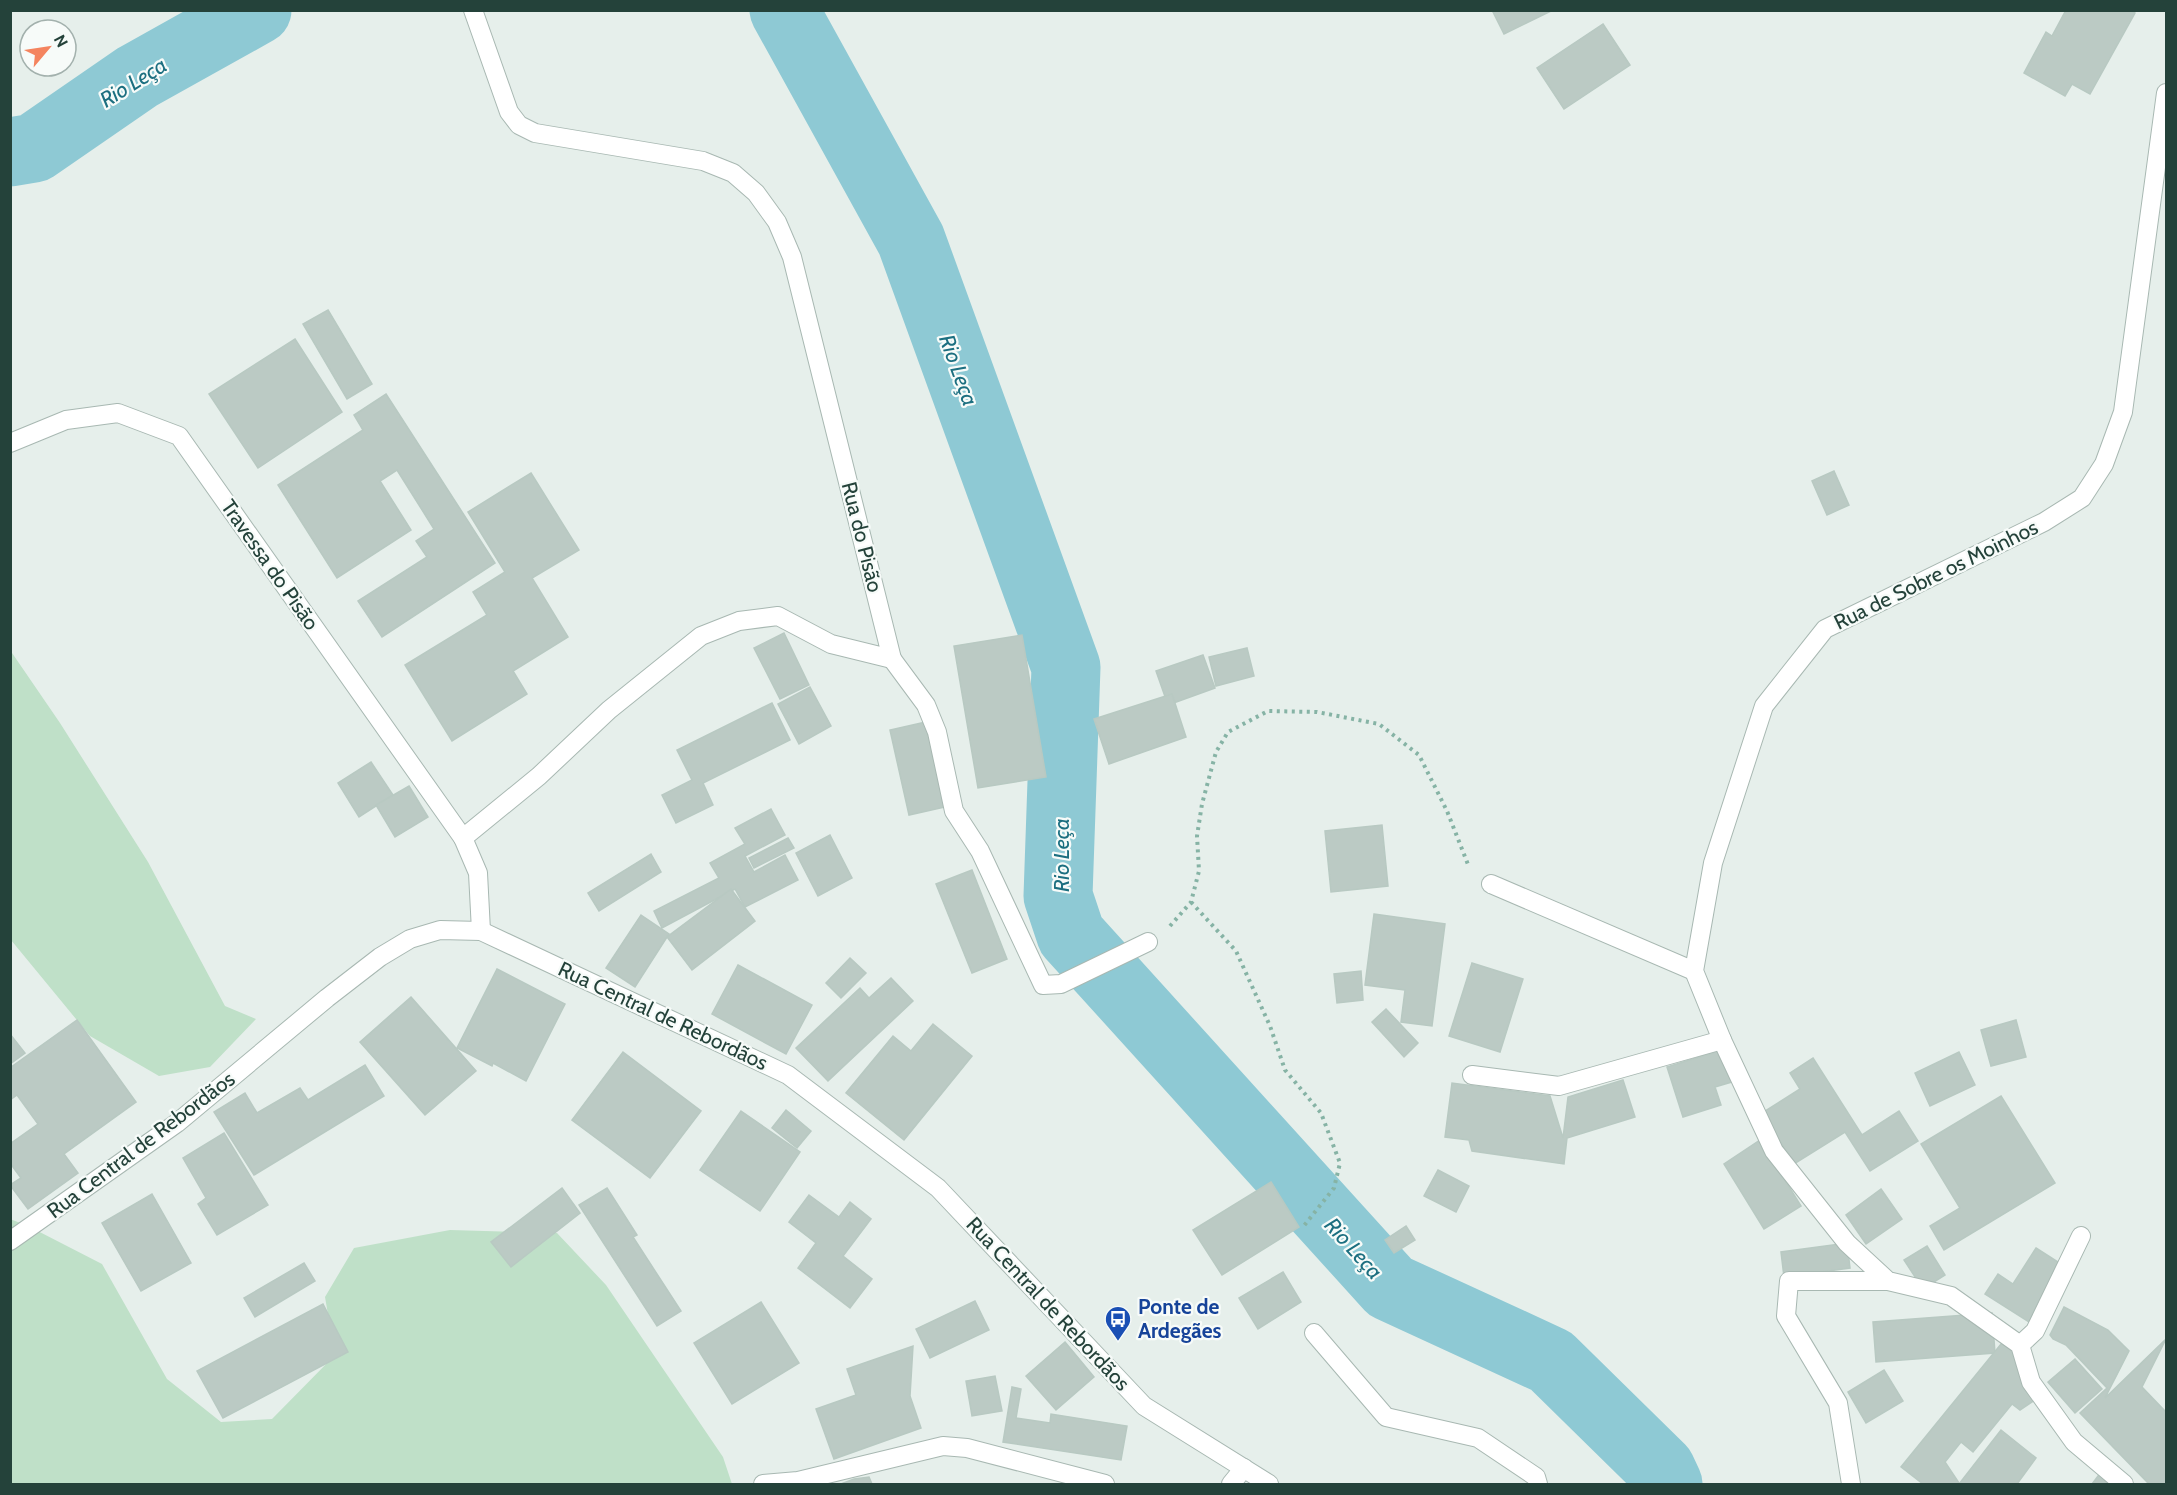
<svg xmlns="http://www.w3.org/2000/svg" width="2177" height="1495" viewBox="0 0 2177 1495" font-family="Cabin,sans-serif">
  <style>
    .green { fill: #bfe0c8 }
    .lines { fill: none; stroke-linecap: round; stroke-linejoin: round }
    .river { stroke: #8ec9d4; stroke-width: 69 }
    .building { fill: #bbcac4; stroke: #b8c9c2; stroke-width: 1.5 }
    .lane-casing { stroke: #a8b8b2; stroke-width: 20 }
    .street-casing { stroke: #a8b8b2; stroke-width: 20 }
    .path { stroke: #86b3a5; stroke-width: 4; stroke-dasharray: 3 4.5; stroke-linecap: butt }
    .lane { stroke: #fff; stroke-width: 18 }
    .street { stroke: #fff; stroke-width: 18 }
    .labels { text-anchor: middle; stroke-width: 4.5; stroke-linejoin: round; paint-order: stroke }
    .street-label { font-size: 21px; fill: #24423a; stroke: #f7fbf9 }
    .transit-label { font-size: 21px; font-weight: bold; fill: #164399; stroke: #f7fbf9; text-anchor: start }
    .water-label { font-size: 22px; font-style: italic; fill: #1c6f80; stroke: #f7fbf9 }
  </style>
  <rect width="100%" height="100%" fill="#e6efeb"/>
  <g class="green">
    <path d="M10 650 60 723 148 862 225 1006 256 1019 210 1067 159 1076 90 1036 11 940Z"/>
    <path d="M10 1219 28 1226 102 1264 167 1379 221 1422 272 1419 335 1355 325 1297 354 1248 450 1230 557 1233 606 1285 723 1457 732 1484H11Z"/>
  </g>
  <g class="lines">
    <g class="river">
      <path d="M784 10 911 240 1066 667 1058 896 1071 935 1390 1287 1551 1361 1661 1469 1668 1484"/>
      <path d="M10 152 34 148 137 77 257 10"/>
    </g>
  </g>
  <g class="building">
    <path d="M1492 10H1553L1504 34Z"/>
    <path d="M2066 10H2130L2135 13 2090 94 2072 84 2065 96 2024 73 2046 32 2052 36Z"/>
    <path d="M1603 24 1630 65 1564 109 1537 68Z"/>
    <path d="M328 310 372 384 347 399 303 324Z"/>
    <path d="M295 339 342 412 258 468 209 394Z"/>
    <path d="M386 394 495 563 382 637 358 601 427 557 416 541 434 529 397 470 380 481 411 530 337 578 278 485 363 430 354 415Z"/>
    <path d="M1834 471 1849 505 1827 515 1812 481Z"/>
    <path d="M531 473 579 550 532 578 568 637 513 671 527 694 452 741 405 665 487 615 473 592 505 572 468 512Z"/>
    <path d="M784 633 809 685 780 699 754 648Z"/>
    <path d="M1022 635 1046 777 978 788 954 646Z"/>
    <path d="M1247 648 1254 676 1216 686 1209 657Z"/>
    <path d="M1203 655 1215 688 1168 705 1156 671Z"/>
    <path d="M810 687 831 726 799 744 778 704Z"/>
    <path d="M1172 694 1186 737 1109 764 1094 719Z"/>
    <path d="M772 703 790 740 703 783 713 805 676 823 662 795 692 780 677 750Z"/>
    <path d="M926 722 945 807 909 815 890 730Z"/>
    <path d="M371 762 393 795 359 817 338 783Z"/>
    <path d="M409 786 428 817 395 837 376 805Z"/>
    <path d="M771 809 785 835 745 856 754 872 785 855 798 880 745 907 735 889 662 928 654 911 719 878 710 863 745 844 735 828Z"/>
    <path d="M1382 825 1388 886 1331 892 1325 831Z"/>
    <path d="M830 835 852 878 818 896 796 853Z"/>
    <path d="M788 838 794 848 754 868 749 858Z"/>
    <path d="M651 854 661 872 599 911 588 893Z"/>
    <path d="M972 870 1007 959 972 973 936 884Z"/>
    <path d="M731 889 755 921 692 970 667 937Z"/>
    <path d="M1374 914 1445 924 1432 1026 1401 1022 1405 990 1365 985Z"/>
    <path d="M641 915 669 934 635 987 606 968Z"/>
    <path d="M850 958 866 973 841 998 826 983Z"/>
    <path d="M1472 963 1523 979 1500 1052 1449 1036Z"/>
    <path d="M738 965 812 1005 786 1054 712 1014Z"/>
    <path d="M497 969 565 1004 526 1081 493 1063 492 1066 457 1048Z"/>
    <path d="M1361 971 1363 1000 1337 1003 1334 974Z"/>
    <path d="M891 978 913 1001 828 1081 796 1048 860 988 869 998Z"/>
    <path d="M411 997 476 1071 425 1115 360 1042Z"/>
    <path d="M1386 1009 1418 1043 1404 1057 1372 1022Z"/>
    <path d="M77 1020 136 1102 64 1154 78 1173 28 1209 10 1185 21 1178 10 1163V1144L38 1124 17 1095 10 1100V1068Z"/>
    <path d="M2016 1020 2026 1057 1991 1066 1981 1030Z"/>
    <path d="M933 1024 972 1056 904 1140 846 1093 893 1036 911 1051Z"/>
    <path d="M10 1034 25 1053 10 1064Z"/>
    <path d="M1722 1050 1732 1082 1715 1087 1721 1105 1683 1117 1667 1067Z"/>
    <path d="M623 1052 701 1111 650 1178 572 1120Z"/>
    <path d="M1959 1052 1975 1085 1930 1106 1915 1073Z"/>
    <path d="M1813 1058 1862 1135 1899 1111 1918 1141 1870 1171 1845 1132 1794 1164 1762 1113 1800 1089 1790 1073Z"/>
    <path d="M365 1065 384 1096 254 1175 214 1112 245 1093 257 1113 300 1088 308 1100Z"/>
    <path d="M1623 1080 1635 1117 1567 1138 1564 1164 1472 1151 1469 1140 1445 1137 1452 1083 1550 1096 1563 1138 1568 1097Z"/>
    <path d="M2001 1096 2055 1183 1944 1250 1930 1226 1960 1208 1921 1144Z"/>
    <path d="M786 1110 811 1131 797 1148 772 1128Z"/>
    <path d="M741 1111 800 1152 760 1211 700 1170Z"/>
    <path d="M224 1133 268 1205 217 1235 198 1204 206 1198 183 1158Z"/>
    <path d="M1760 1140 1801 1206 1764 1229 1724 1164Z"/>
    <path d="M1438 1170 1469 1186 1456 1212 1424 1196Z"/>
    <path d="M1271 1182 1299 1227 1222 1275 1193 1230Z"/>
    <path d="M562 1188 580 1213 511 1267 491 1242Z"/>
    <path d="M607 1188 637 1235 633 1237 681 1311 657 1326 579 1205Z"/>
    <path d="M1881 1189 1902 1219 1866 1244 1846 1215Z"/>
    <path d="M152 1194 191 1263 141 1291 102 1223Z"/>
    <path d="M809 1195 839 1217 850 1202 871 1219 843 1256 872 1279 850 1308 798 1268 816 1243 789 1222Z"/>
    <path d="M1406 1226 1415 1240 1394 1253 1385 1240Z"/>
    <path d="M1847 1243 1850 1268 1784 1277 1781 1252Z"/>
    <path d="M1927 1246 1945 1275 1923 1289 1904 1260Z"/>
    <path d="M2036 1248 2072 1271 2037 1327 1985 1294 1998 1274 2013 1284Z"/>
    <path d="M304 1263 315 1281 255 1317 244 1298Z"/>
    <path d="M1283 1272 1301 1302 1258 1329 1239 1298Z"/>
    <path d="M975 1301 989 1330 930 1358 916 1329Z"/>
    <path d="M761 1302 799 1363 732 1404 694 1343Z"/>
    <path d="M323 1304 348 1352 223 1418 197 1371Z"/>
    <path d="M2064 1307 2108 1330 2129 1351 2105 1398 2166 1339 2142 1387 2166 1412V1484H2149L2080 1413 2107 1388 2066 1345 2053 1339 2050 1335Z"/>
    <path d="M1992 1313 1995 1353 1876 1362 1873 1322Z"/>
    <path d="M2008 1339 2045 1393 2020 1410 2012 1404 1973 1452 1961 1442 1945 1462 1959 1483 1957 1484H1923L1901 1467 2001 1344Z"/>
    <path d="M1065 1342 1094 1377 1056 1410 1026 1376Z"/>
    <path d="M913 1346 910 1396 921 1428 834 1459 816 1409 856 1395 847 1369Z"/>
    <path d="M2075 1359 2102 1389 2075 1413 2048 1382Z"/>
    <path d="M1884 1370 1903 1401 1866 1423 1848 1392Z"/>
    <path d="M995 1376 1002 1411 972 1416 966 1381Z"/>
    <path d="M1012 1387 1021 1389 1016 1418 1050 1423 1051 1414 1127 1426 1121 1460 1003 1442Z"/>
    <path d="M2001 1430 2036 1458 2017 1484H1959Z"/>
    <path d="M2101 1472 2116 1484H2092Z"/>
    <path d="M869 1477 872 1484H841L854 1479Z"/>
  </g>
  <g class="lines">
    <g class="lane-casing">
      <path id="lane" d="M2020 1345 2035 1331 2081 1236"/>
    </g>
    <g class="street-casing">
      <g id="street">
        <path d="M473 10 509 112 519 125 535 133 703 161 733 173 756 193 777 222 792 257 892 659 831 644 778 616 739 621 701 636 609 710 539 776 463 838 478 873 481 931"/>
        <path d="M10 443 66 420 118 413 179 436 463 838"/>
        <path d="M892 659 926 705 937 732 954 811 980 851 1043 985 1061 984 1148 942"/>
        <path d="M1491 884 1694 971"/>
        <path d="M1472 1075 1559 1086 1722 1040"/>
        <path d="M10 1241 177 1123 327 998 380 957 410 939 440 930 481 931 788 1075 938 1188 1144 1406 1269 1484"/>
        <path d="M1314 1333 1386 1417 1478 1438 1536 1477 1538 1484"/>
        <path d="M763 1484 798 1481 943 1446 967 1448 1105 1484"/>
        <path d="M1231 1484 1244 1468"/>
        <path d="M1851 1484 1838 1403 1786 1316 1789 1281H1888"/>
        <path d="M2124 1484 2074 1442 2031 1382 2020 1345 1951 1296 1888 1281 1847 1243 1774 1151 1722 1040 1694 971 1713 863 1764 706 1825 629 2044 522 2082 498 2104 464 2123 412 2166 93"/>
      </g>
    </g>
    <g class="path">
      <path d="M1191 902 1236 951 1270 1026 1285 1070 1321 1113 1340 1163 1334 1188 1303 1227"/>
      <path d="M1170 926 1191 902 1199 871 1197 836 1202 804 1216 752 1228 732 1268 711 1317 712 1379 724 1419 755 1447 811 1469 867"/>
    </g>
    <use href="#lane" class="lane"/>
    <use href="#street" class="street"/>
  </g>
  <defs>
    <g id="bus-pin" transform="scale(1.35)"><path d="M0 17L-7.5 6A9.5 9.5 0 1 1 7.5 6Z" fill="#1a4fb4" stroke="#f7fbf9"/><path d="M-5-6H5V4H4V6H2V4H-2V6H-4V4H-5ZM-3.5-4V0h7V-4ZM-3.5 1.2v1.5H-2V1.2ZM2 1.2v1.5H3.5V1.2Z" fill="#fff"/></g>
  </defs>
  <g fill-rule="evenodd">
    <use href="#bus-pin" x="1118" y="1319"/>
  </g>
  <g class="labels">
    <g class="street-label">
      <text transform="translate(862 537) rotate(76)" y="7">Rua do Pisão</text>
      <text transform="translate(270 565) rotate(55)" y="7">Travessa do Pisão</text>
      <text transform="translate(1936 575) rotate(-26)" y="7">Rua de Sobre os Moinhos</text>
      <text transform="translate(663 1016) rotate(25)" y="7">Rua Central de Rebordãos</text>
      <text transform="translate(141 1145) rotate(-37)" y="7">Rua Central de Rebordãos</text>
      <text transform="translate(1048 1304) rotate(47)" y="7">Rua Central de Rebordãos</text>
    </g>
    <g class="transit-label">
      <text x="1138" y="1314">Ponte de<tspan x="1138" dy="24">Ardegães</tspan></text>
    </g>
    <g class="water-label">
      <text transform="translate(133 82) rotate(-32)" y="8">Rio Leça</text>
      <text transform="translate(959 370) rotate(70)" y="8">Rio Leça</text>
      <text transform="translate(1061 855) rotate(-90)" y="8">Rio Leça</text>
      <text transform="translate(1354 1248) rotate(48)" y="8">Rio Leça</text>
    </g>
  </g>
  <rect width="2177" height="1495" fill="none" stroke="#24423a" stroke-width="24"/>
  <g transform="translate(48 48) rotate(61)"><circle r="28" fill="#f7fbf9" stroke="#a3b1ad" stroke-width="1.5"/>
  <path d="M0-4.5L10 22L0 15L-10 22Z" fill="#f4845f"/>
  <text y="-9" font-size="16" font-weight="bold" text-anchor="middle" fill="#24423a">N</text>
  </g>
</svg>
